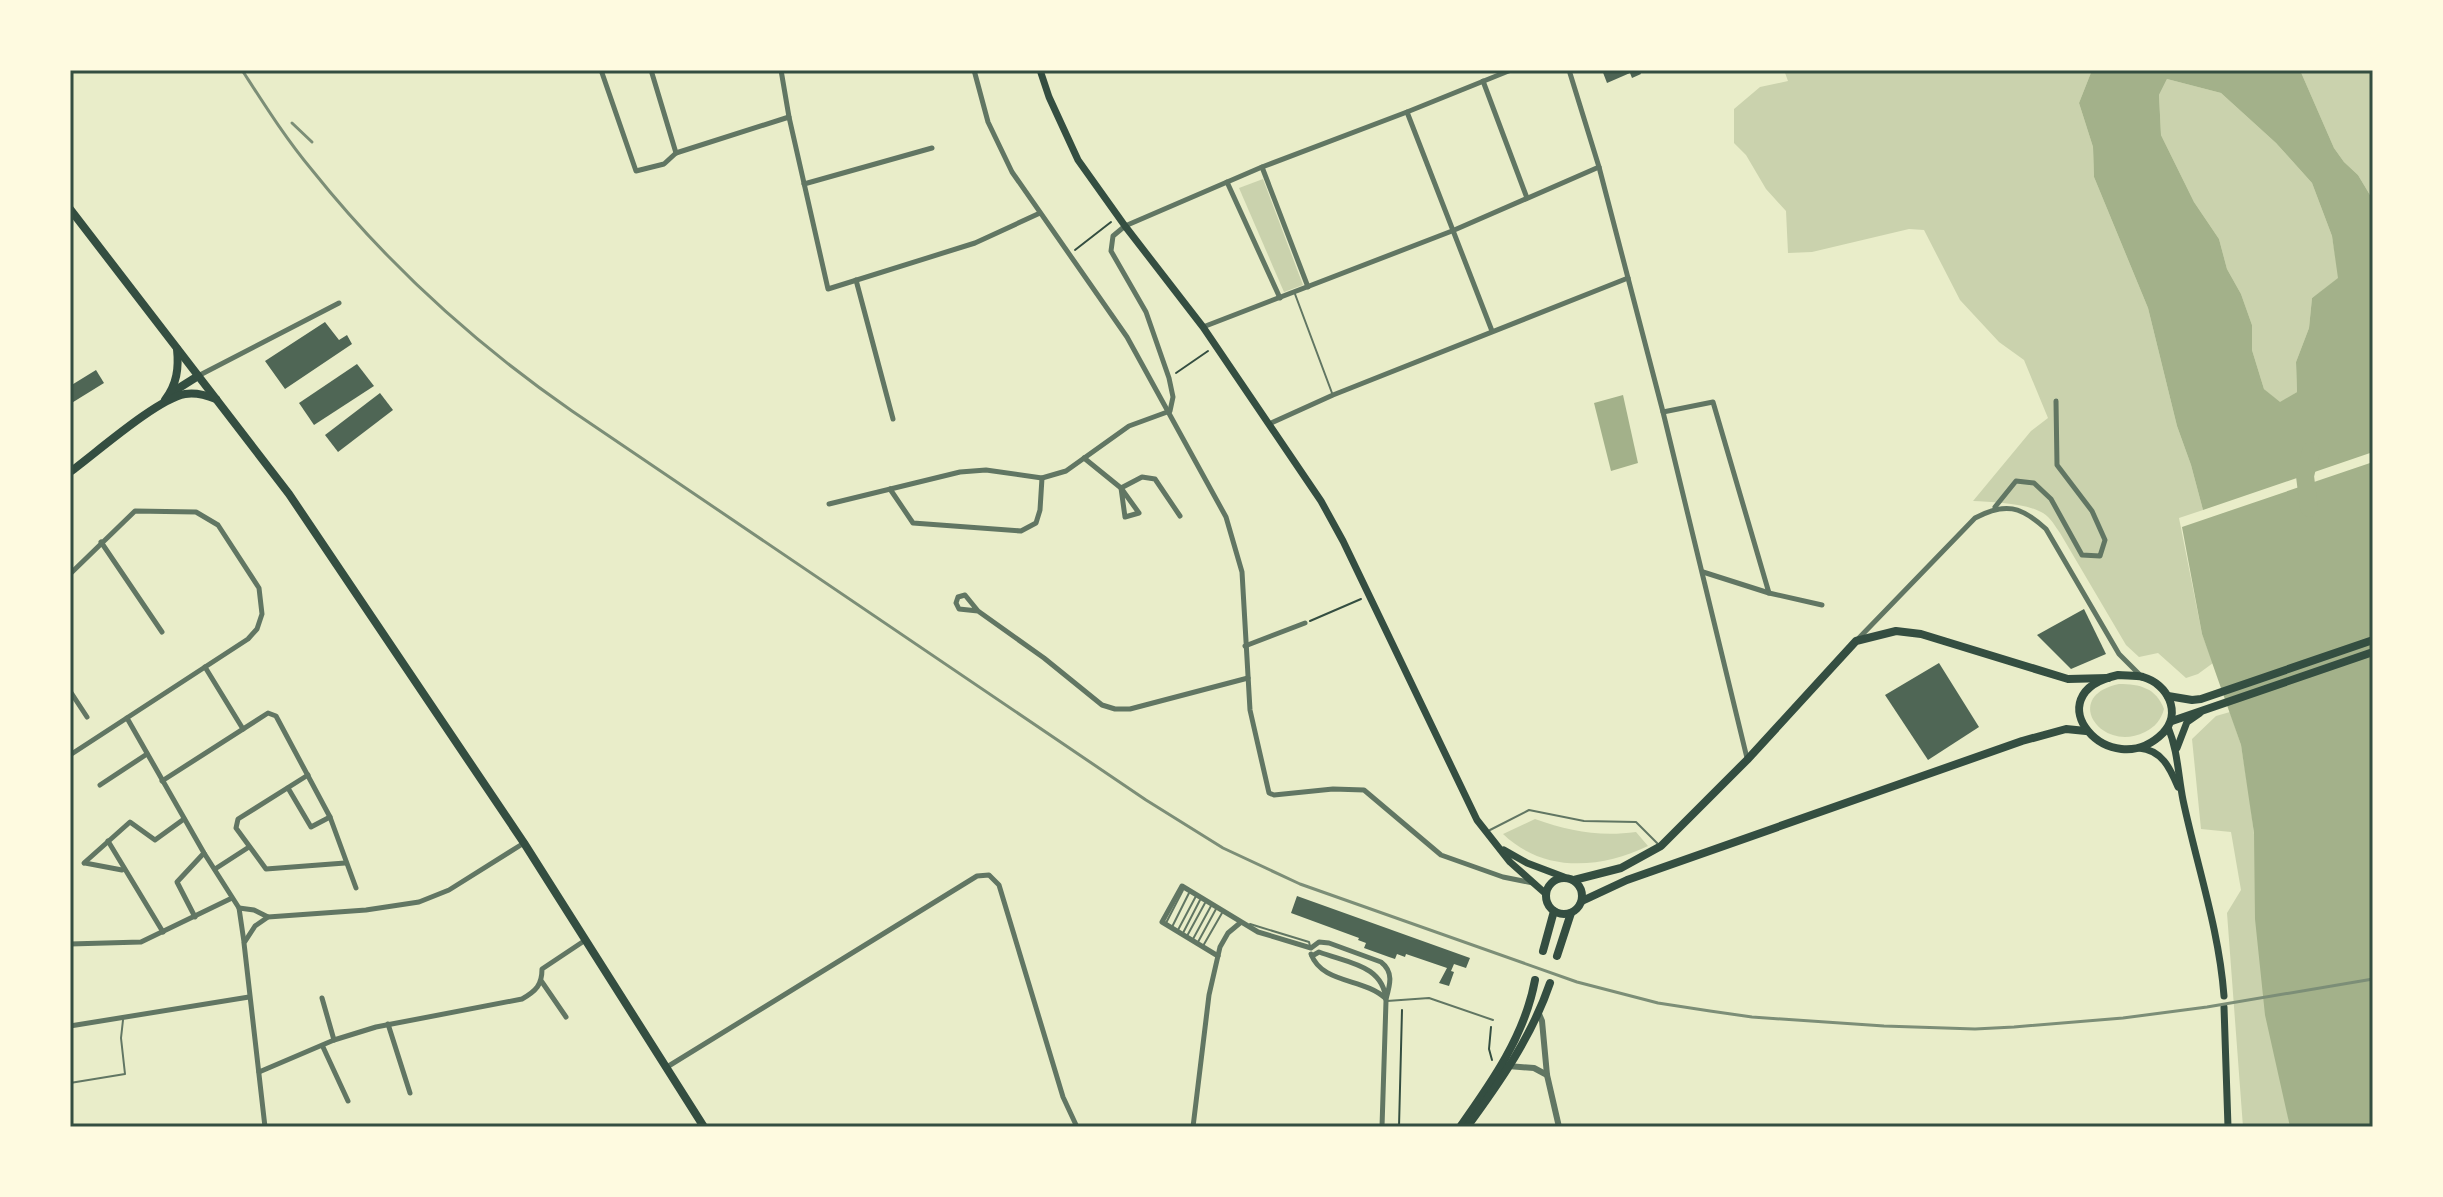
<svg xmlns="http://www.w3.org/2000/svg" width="2443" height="1197" viewBox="0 0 2443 1197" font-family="Helvetica,sans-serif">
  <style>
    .green { fill: #cad2ad }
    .water { fill: #a3b18a; fill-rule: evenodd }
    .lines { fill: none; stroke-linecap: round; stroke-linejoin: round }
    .river { stroke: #a3b18a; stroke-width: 18 }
    .building { fill: #4f6655 }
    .path { stroke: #344e41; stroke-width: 2 }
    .service { stroke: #617663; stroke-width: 2 }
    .minor { stroke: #617663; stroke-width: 5 }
    .tertiary { stroke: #617663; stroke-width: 6 }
    .secondary { stroke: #344e41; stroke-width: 7 }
    .primary { stroke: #344e41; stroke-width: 8 }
    .rail { stroke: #7c8e77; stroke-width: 3 }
    .neatline { fill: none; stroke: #344e41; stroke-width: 3 }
  </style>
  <rect width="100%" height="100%" fill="#e9edc9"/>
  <g class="green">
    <path d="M1784 70H2092L2079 103 2093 147 2094 177 2148 308 2177 426 2191 465 2203 510 2179 518 2202 634 2213 663 2198 674 2186 678 2158 653 2139 657 2126 645 2060 533C2055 526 2051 518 2043 513 2026 503 1993 502 1973 501L2031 431 2048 418 2024 360 1999 342 1960 300 1924 230 1909 229 1812 252 1788 253 1786 211 1766 189 1746 155 1734 143V109L1760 87 1788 81Z"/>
    <path d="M2300 70H2373V200L2358 175 2344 162 2334 148Z"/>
    <path d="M2167 79 2221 93 2276 143 2312 183 2332 236 2339 278 2312 298 2309 328 2296 362 2297 392 2280 403 2264 389 2252 350V325L2241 294 2227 269 2219 239 2194 202 2161 135 2159 95Z"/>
    <path d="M1263 179 1303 285 1284 292 1239 188Z"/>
    <path d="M2119 684C2140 684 2156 688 2164 709 2161 720 2155 727 2145 732 2101 754 2061 696 2119 684Z"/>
    <path d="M2230 712 2241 745 2250 800 2284 1093 2290 1127H2243L2227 913 2241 890 2231 832 2201 829 2192 739 2216 716Z"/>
    <path d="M1535 819C1569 831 1599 837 1636 832L1648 846C1600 869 1544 873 1503 834Z"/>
  </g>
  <g class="water">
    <path d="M2092 70H2300L2334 148 2344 162 2358 175 2373 200V452L2203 510 2191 465 2177 426 2148 308 2094 177 2093 147 2079 103ZM2167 79 2221 93 2276 143 2312 183 2332 236 2338 278 2312 298 2309 328 2296 362 2297 392 2280 402 2264 389 2252 350V325L2241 294 2227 269 2219 239 2194 202 2161 135 2159 95Z"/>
    <path d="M1623 395 1638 463 1611 471 1594 403Z"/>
    <path d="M2373 462V1127H2290L2265 1015 2255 919 2254 833 2241 745 2202 634 2182 527Z"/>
  </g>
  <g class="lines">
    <path class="river" d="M2309 508 2305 476 2311 451"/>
  </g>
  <g class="building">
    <path d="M1602 70H1639L1641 74 1632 78 1630 73 1607 83Z"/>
    <path d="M325 322 339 340 347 335 352 344 285 389 265 361Z"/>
    <path d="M357 364 374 386 314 425 299 403Z"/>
    <path d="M96 370 104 383 70 404V386Z"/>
    <path d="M380 393 393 410 338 452 325 435Z"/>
    <path d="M2084 609 2106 654 2071 669 2037 635Z"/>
    <path d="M1939 663 1979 727 1928 760 1885 695Z"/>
    <path d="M1297 896 1470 958 1466 968 1454 964 1451 971 1454 972 1449 986 1439 983 1447 968 1406 954 1405 957 1397 954 1395 959 1389 957 1364 948 1366 943 1358 940 1359 938 1291 913Z"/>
  </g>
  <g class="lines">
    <g class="path">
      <path d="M1075 250 1111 222"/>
      <path d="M1176 373 1208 351"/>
      <path d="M1310 621 1361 599"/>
      <path d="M1491 1027 1489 1049 1492 1060"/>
      <path d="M1399 1127 1402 1010"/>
    </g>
    <g class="service">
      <path d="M1295 294 1332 393"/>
      <path d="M1490 830 1529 810 1584 821 1636 822 1657 843"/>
      <path d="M1166 923 1183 890"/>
      <path d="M1250 924 1309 942 1310 946"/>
      <path d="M1172 927 1189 893"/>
      <path d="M1178 930 1196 896"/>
      <path d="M1183 933 1200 900"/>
      <path d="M1187 936 1205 903"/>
      <path d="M1193 939 1211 906"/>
      <path d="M1198 942 1216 909"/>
      <path d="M1203 946 1222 913"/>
      <path d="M1387 1001 1429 998 1493 1020"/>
      <path d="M70 1083 125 1074 121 1038 123 1020"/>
    </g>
    <g class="minor">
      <path d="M601 70 636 171 664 164 676 153 789 117 828 289 975 243 1040 213"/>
      <path d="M651 70 676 153"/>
      <path d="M781 70 789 117"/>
      <path d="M974 70 988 122 1012 172 1127 337 1226 517 1242 572 1250 710 1269 793 1274 795 1333 789 1364 790 1441 855 1503 877 1533 883"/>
      <path d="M1569 70 1599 167 1663 412 1747 758"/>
      <path d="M1483 81 1527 198"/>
      <path d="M1407 112 1492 331"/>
      <path d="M1262 167 1308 287"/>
      <path d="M1227 182 1280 298"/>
      <path d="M804 184 932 148"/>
      <path d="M856 280 893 419"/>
      <path d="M1203 327 1452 231 1599 167"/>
      <path d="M198 376 339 303"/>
      <path d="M1663 412 1713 402 1769 593"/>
      <path d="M1269 424 1333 395 1628 278"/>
      <path d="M1084 458 1121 488 1142 477 1155 479 1180 516"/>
      <path d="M1121 488 1139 513 1125 517Z"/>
      <path d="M890 489 913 523 1021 531 1036 523 1040 510 1042 478"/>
      <path d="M829 504 960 472 986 470 1042 478 1066 471 1129 426 1170 411 1173 397 1169 378 1146 312 1111 251 1113 236 1125 226 1262 167 1407 112 1511 70"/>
      <path d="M1995 507 2016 481 2034 483 2051 499 2082 555 2100 556 2105 540 2092 511 2057 465 2056 401"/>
      <path d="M101 542 162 632"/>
      <path d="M1703 572 1769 593 1822 605"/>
      <path d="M70 574 135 511 196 512 218 525 259 588 262 614 257 629 248 639 70 755"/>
      <path d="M978 611 959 609 956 603 958 597 965 595 978 611 1044 658 1102 705 1115 709H1130L1248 678"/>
      <path d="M1856 641 1975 518C2005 502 2021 506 2046 529L2119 654 2141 676"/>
      <path d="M1245 646 1305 623"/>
      <path d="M205 667 243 729"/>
      <path d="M70 691 87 717"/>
      <path d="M127 718 204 853 239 908"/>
      <path d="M308 775 238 819 236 828 266 869 345 863"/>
      <path d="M162 781 268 713 276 716 330 817 356 888"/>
      <path d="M100 785 147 754"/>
      <path d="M288 788 311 827 330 817"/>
      <path d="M108 841 163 932"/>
      <path d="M84 863 130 822 155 840 184 819"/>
      <path d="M85 863 122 870"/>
      <path d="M215 869 249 847"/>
      <path d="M195 917 177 882 204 853"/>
      <path d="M244 942 239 908 254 910 268 917"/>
      <path d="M70 944 141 942 232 898"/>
      <path d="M1311 954C1322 984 1364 978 1385 998"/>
      <path d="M1218 956 1162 922 1182 886 1258 932 1311 948 1319 942 1329 943 1381 962C1394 972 1390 985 1386 999"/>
      <path d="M1312 956 1319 952C1348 963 1384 965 1386 1001L1382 1127"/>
      <path d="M542 982 566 1017"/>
      <path d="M322 998 334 1040"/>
      <path d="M388 1024 410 1093"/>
      <path d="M70 1026 249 997"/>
      <path d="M323 1047 348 1101"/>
      <path d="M667 1067 977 876 989 875 999 885 1063 1097 1077 1127"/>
      <path d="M259 1072 334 1040 376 1027 522 999C536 991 542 985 542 969L584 941"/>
      <path d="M265 1127 244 943 255 926 268 917 366 910 419 902 449 890 524 843"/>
      <path d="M1193 1127 1209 995 1220 947 1228 933 1240 923"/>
    </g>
    <g class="tertiary">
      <path d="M1539 1014 1542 1021 1547 1075 1559 1127"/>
      <path d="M1508 1066 1534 1068 1547 1075"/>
    </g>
    <g class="secondary">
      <path d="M1040 70 1049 97 1078 160 1125 226 1203 327 1321 501 1343 541 1477 820 1510 862 1546 894"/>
      <path d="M2168 727C2178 751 2178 775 2183 800 2197 866 2219 929 2224 996"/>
      <path d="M2139 748C2162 750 2170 768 2178 787"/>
      <path d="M2177 748 2187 722 2200 713"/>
      <path d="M1504 850 1527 863 1564 877"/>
      <path d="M2224 1007 2228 1127"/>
    </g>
    <g class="primary">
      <path d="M70 209 289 494 524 843 704 1127"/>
      <path d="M171 393 198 376"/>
      <path d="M165 400C177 384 179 368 177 349"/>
      <path d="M70 472C96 453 157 399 185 394 196 392 206 395 216 399"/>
      <path d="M2118 675C2126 676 2135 675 2143 677 2168 684 2182 713 2163 733 2110 786 2031 694 2118 675Z"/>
      <path d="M2168 696 2192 700 2201 699 2373 640"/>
      <path d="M2172 721 2373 652"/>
      <circle cx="1564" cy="896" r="18"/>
      <path d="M1574 880 1621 868 1661 846 1747 760 1856 641 1896 631 1921 634 2068 679 2108 678"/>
      <path d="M1582 901 1627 880 2022 741 2066 729 2086 731"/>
      <path d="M1543 951 1554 911"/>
      <path d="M1557 956 1571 913"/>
      <path d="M1460 1127C1492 1082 1525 1035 1535 980"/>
      <path d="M1467 1127C1500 1082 1532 1036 1550 983"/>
    </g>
    <g class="rail">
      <path d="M242 70C264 104 286 139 312 170 387 264 474 343 572 411L1146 800 1223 848 1300 884 1577 982 1658 1003 1710 1011 1752 1017 1884 1026 1975 1029 2014 1027 2123 1018 2207 1007 2373 979"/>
      <path d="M292 123 312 142"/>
    </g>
  </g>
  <rect width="2443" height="1197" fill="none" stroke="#fefae0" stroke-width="144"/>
  <rect x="72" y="72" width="2299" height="1053" class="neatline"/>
</svg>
